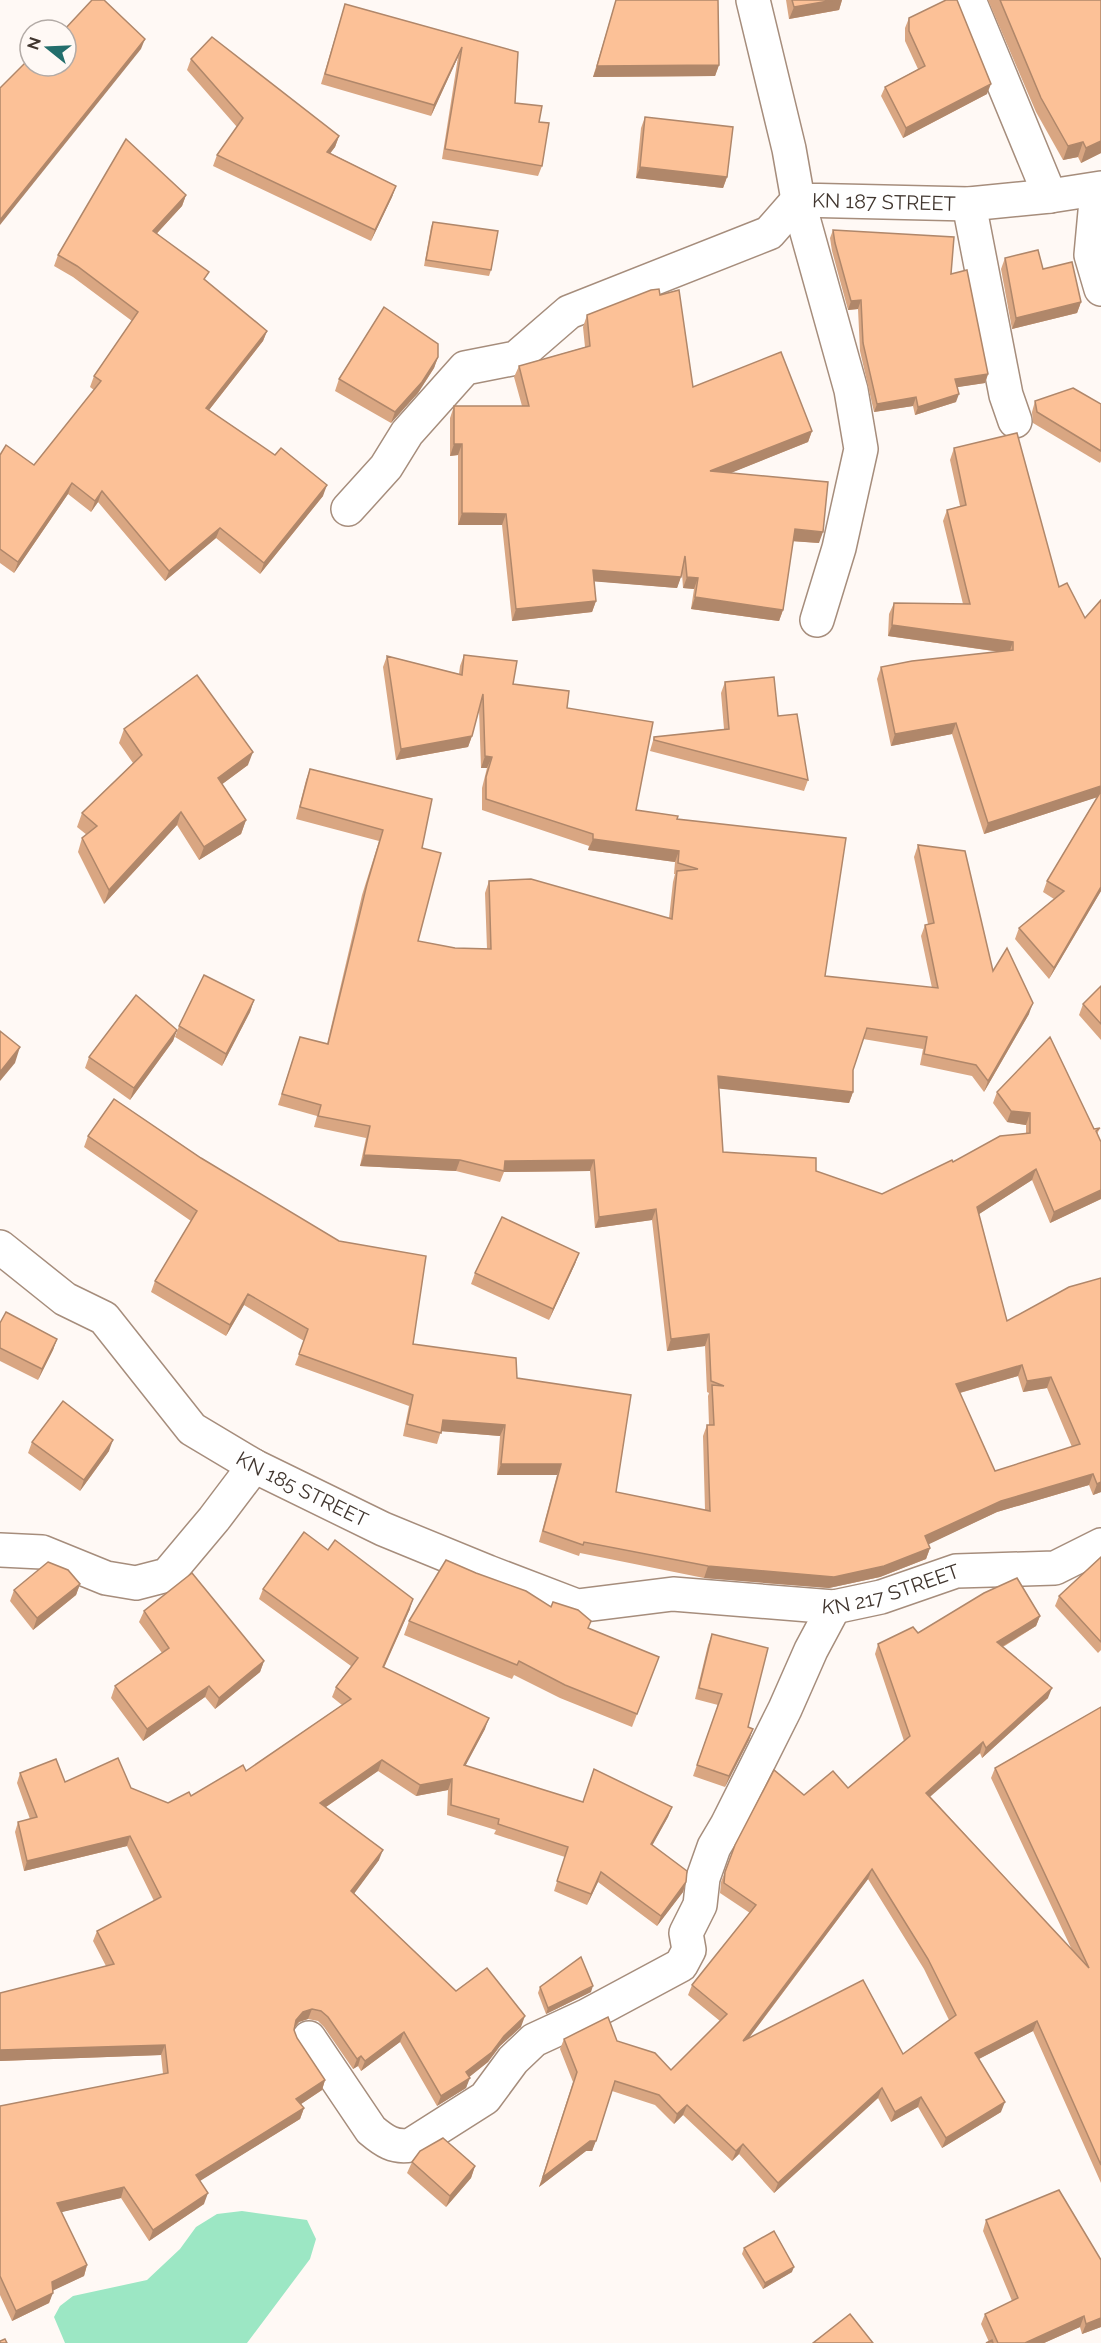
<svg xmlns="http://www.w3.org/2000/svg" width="1101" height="2343" viewBox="0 0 1101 2343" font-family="Raleway,sans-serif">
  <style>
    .green { fill: #9ce7c4 }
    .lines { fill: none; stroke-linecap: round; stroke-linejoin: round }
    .minor-casing { stroke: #a68d7c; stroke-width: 36 }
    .minor { stroke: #fff; stroke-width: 33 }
    .wall { fill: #d9a682; fill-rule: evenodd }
    .shaded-wall { fill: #b0876a }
    .building { fill: #fcc197; stroke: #b0876a; stroke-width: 1.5; fill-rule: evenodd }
    .labels { text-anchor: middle; stroke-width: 4.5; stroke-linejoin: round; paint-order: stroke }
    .street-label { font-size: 20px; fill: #41362f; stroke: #fff9f5 }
  </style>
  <rect width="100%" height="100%" fill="#fff9f5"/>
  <path class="green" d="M242 2211 307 2220 316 2239 310 2259 247 2343H65L54 2317 60 2306 73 2296 147 2280 180 2249 196 2227 217 2214Z"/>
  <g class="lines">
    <g class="minor-casing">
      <g id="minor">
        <path id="s1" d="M753 0 789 149 798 200 969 204 1050 196 1101 188"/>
        <path d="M969 0 1050 196"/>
        <path d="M1097 190 1091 255 1101 289"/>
        <path d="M798 200 851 390 861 449 839 548 817 620"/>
        <path d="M969 204 1006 395 1015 421"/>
        <path d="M348 509 386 467 407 433 465 368 516 358 569 312 769 233 798 200"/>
        <path id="s2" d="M0 1247 65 1299 104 1318 192 1429 254 1466 383 1529 488 1572 577 1606 673 1594 834 1607 881 1597 956 1571 1055 1568 1101 1545"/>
        <path d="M0 1550 42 1552 106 1578 136 1583 167 1575 214 1519 254 1466"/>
        <path d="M309 2038 371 2130C384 2141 394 2148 411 2145L485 2098 513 2060 534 2040 586 2016 681 1965 689 1950 686 1933 700 1905 703 1878 714 1847 727 1825 785 1709 811 1650 834 1607"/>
      </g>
    </g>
    <use href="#minor" class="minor"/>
  </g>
  <g class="wall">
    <path d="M616 0 719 65 715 76 593 77Z"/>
    <path d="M786 0H842L839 10 789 19Z"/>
    <path d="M988 0H1101V153L1081 163 1078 157 1063 160 1036 112Z"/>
    <path d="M345 4 518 52 515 103 539 122 542 166 538 176 442 159 458 57 431 116 321 84Z"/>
    <path d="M909 18 987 94 903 138 881 96 885 87 918 69 905 41V28Z"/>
    <path d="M191 59 339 136 335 147 330 153 396 186 392 197 371 241 213 166 217 155 237 127 187 70Z"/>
    <path d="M645 117 727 177 723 188 636 178 641 128Z"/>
    <path d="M186 195 182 206 157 233 206 281 267 331 263 341 209 410 323 496 260 574 216 538 165 581 98 502 91 512 68 494 14 573 0 563V455L34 465 94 390 90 387 94 376 132 321 73 277 54 266 58 255Z"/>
    <path d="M433 222 491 270 489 276 424 266 431 227Z"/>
    <path d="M833 230 951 274 988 374 985 383 957 387 956 402 915 415 913 406 874 412 860 351 858 309 848 310 832 251 830 238Z"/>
    <path d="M1005 258 1043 269 1081 302 1077 313 1012 329 1001 269Z"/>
    <path d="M660 295 693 387 812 431 808 442 730 473 819 543 793 541 783 610 779 621 691 609 694 589 683 588 682 573 677 588 594 581 596 601 592 612 512 621 502 525H458V455L450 456V418L454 406H522L514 377 519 366 585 347 583 327 587 315Z"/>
    <path d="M438 357 434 368 418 393 391 423 335 391 339 379Z"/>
    <path d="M1035 401 1101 404V461L1100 463 1033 423 1032 412Z"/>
    <path d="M954 448 1059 587 1085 618 1101 600V891L1049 979 1015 939 1019 928 1054 899 1043 892 1047 881 1097 797 984 834 952 734 891 746 877 679 881 667 1000 652 888 636 889 614 894 603 963 604 943 521 947 510 960 506 950 460Z"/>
    <path d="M464 655 513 684 567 708 636 810 677 819 825 976 932 988 921 936 925 925 928 924 914 857 918 845 993 971 1029 1014 984 1092 972 1076 920 1065 923 1049 863 1039 853 1070V1092L849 1103 719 1088 723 1152 816 1171 882 1194 953 1162 1026 1134V1125L1007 1122 993 1103 997 1092 1094 1129 1100 1128 1097 1134 1101 1142V1199L1050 1223 1032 1180 979 1214 1007 1321 1101 1278V1492L1093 1495 1089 1485 997 1512 928 1544 930 1548 926 1559 880 1577 829 1588 704 1578 580 1553 579 1556 539 1542 557 1475H497L500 1436 441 1431 437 1444 403 1436 409 1406 295 1365 304 1341 244 1305 226 1336 151 1292 155 1281 191 1221 84 1147 88 1136 413 1344 517 1378 616 1492 705 1510 703 1436 707 1425H709L708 1396 709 1393 707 1392 705 1346 667 1351 652 1220 595 1228 590 1171 504 1172 500 1182 456 1171 360 1166 366 1138 314 1127 317 1116 278 1105 300 1037 327 1044 362 895 379 841 296 819 306 780 310 769 422 848 418 941 455 948 487 949 485 893 489 881 669 918 673 882 675 874H674L675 862 588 850 589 846 482 810V788L487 768H481L479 709 472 736 468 747 396 760 383 667 387 656 459 674 460 666ZM1018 1376 1023 1392 1047 1388 1072 1447 995 1471 960 1393Z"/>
    <path d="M725 682 778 716 808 780 804 791 650 751 654 737 724 729 721 693Z"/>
    <path d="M124 729 248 765 222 784 246 820 241 834 199 860 177 825 104 904 78 852 82 838 87 835 77 827 82 813 133 763 119 743Z"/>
    <path d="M1101 986V1040L1079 1015 1083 1004Z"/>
    <path d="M254 1000 250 1012 222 1066 175 1037 179 1026Z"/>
    <path d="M177 1030 173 1041 130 1100 85 1068 89 1057Z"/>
    <path d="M579 1253 575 1264 549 1320 471 1284 475 1273Z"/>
    <path d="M0 1323 57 1339 53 1350 38 1380 0 1361Z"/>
    <path d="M32 1442 109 1451 80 1491 28 1453Z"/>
    <path d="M1101 1557V1650L1098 1653 1055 1606 1059 1596Z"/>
    <path d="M80 1584 76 1595 33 1630 10 1601 14 1590Z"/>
    <path d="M263 1589 410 1609 384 1668 485 1729 465 1766 583 1802 672 1807 668 1817 652 1845 686 1882 683 1892 657 1926 598 1882 587 1905 554 1891 565 1857 494 1834 496 1830 447 1815 448 1790 416 1796 378 1771 326 1807 379 1860 354 1893 456 1991 521 2027 500 2046 488 2062 469 2077 466 2088 437 2106 400 2042 361 2071 358 2066 353 2069 324 2027 318 2021 308 2019 299 2022 295 2027 294 2030 297 2038 325 2080 322 2090 301 2104 304 2108 300 2119 199 2181 204 2204 149 2241 121 2198 61 2212 87 2265 84 2276 53 2290 49 2303 12 2321 0 2295V2106L163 2074 161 2055 0 2061V1993L106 1966 93 1941 97 1931 154 1901 127 1846 24 1871 15 1832 18 1822 30 1819 17 1783 20 1773 65 1782 131 1788 168 1803 191 1796 246 1771 342 1705 332 1697 336 1687 351 1666 259 1599Z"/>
    <path d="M144 1611 264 1661 260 1672 215 1709 205 1697 143 1741 111 1698 115 1686 162 1653 139 1622Z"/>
    <path d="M1040 1616 1036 1626 1003 1647 1048 1698 982 1758 980 1753 930 1796 1072 1950 991 1778 995 1768 1101 1707V2183L1033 2031 979 2059 1001 2112 942 2148 918 2107 891 2122 878 2098 774 2193 739 2154 732 2161 683 2115 674 2124 655 2105 612 2091 592 2151H586L539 2187 573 2082 560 2049 564 2039 617 2041 671 2070 720 2021 688 1995 692 1985 750 1913 720 1893 721 1882 735 1845 804 1795 848 1788 904 1741 875 1654 878 1644 918 1633ZM868 1879 924 1969 949 2020 903 2054 749 2038Z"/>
    <path d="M409 1621 589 1628 654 1670 632 1727 560 1698 514 1675 512 1679 404 1635Z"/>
    <path d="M712 1634 748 1727 753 1729 749 1740 725 1787 693 1776 718 1705 695 1699 708 1645Z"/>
    <path d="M540 1987 591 1992 546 2014 538 1993Z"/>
    <path d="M412 2162 475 2166 471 2178 446 2207 407 2173Z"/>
    <path d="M986 2220 1101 2260V2327L1082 2334 1080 2327 1044 2343H986L989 2342 981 2324 985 2314 1012 2301 983 2231Z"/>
    <path d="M744 2248 792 2272 763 2289 742 2254Z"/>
  </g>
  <g class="shaded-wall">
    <path d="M834 0H842L839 10 789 19 794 7Z"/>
    <path d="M145 39 141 49 0 225V220Z"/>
    <path d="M462 47 458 57 431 116 434 105Z"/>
    <path d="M719 65 715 76 593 77 597 66Z"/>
    <path d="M991 84 987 94 903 138 906 128Z"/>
    <path d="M339 136 335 147 323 163 327 152Z"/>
    <path d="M1101 141V153L1081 163 1086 148Z"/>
    <path d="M1083 142 1078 157 1063 160 1068 146Z"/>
    <path d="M640 167 727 177 723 188 636 178Z"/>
    <path d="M396 186 392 197 371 241 375 230Z"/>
    <path d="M186 195 182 206 149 242 153 231Z"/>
    <path d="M861 300 858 309 848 310 851 301Z"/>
    <path d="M1081 302 1077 313 1012 329 1016 318Z"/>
    <path d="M267 331 263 341 202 419 206 408Z"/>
    <path d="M438 357 434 368 418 393 391 423 395 412Z"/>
    <path d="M988 374 985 383 952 388 955 379Z"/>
    <path d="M959 394 956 402 915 415 918 407Z"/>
    <path d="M916 397 913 406 874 412 877 404Z"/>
    <path d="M812 431 808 442 706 483 710 471Z"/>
    <path d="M454 444H462L458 455 450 456Z"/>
    <path d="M72 483 68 494 14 573 18 562Z"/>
    <path d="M327 485 323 496 260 574 264 563Z"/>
    <path d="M102 491 98 502 91 512 95 501Z"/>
    <path d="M462 513 506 514 502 525H458Z"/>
    <path d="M220 528 216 538 165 581 169 571Z"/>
    <path d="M795 529 823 532 819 543 790 541Z"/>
    <path d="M593 570 681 577 677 588 589 581Z"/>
    <path d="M687 577 698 578 694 589 683 588Z"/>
    <path d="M695 597 783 610 779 621 691 609Z"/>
    <path d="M596 601 592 612 512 621 516 609Z"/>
    <path d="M892 625 1013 642 1009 653 888 636Z"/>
    <path d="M956 723 952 734 891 746 895 734Z"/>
    <path d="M472 736 468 747 396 760 401 749Z"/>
    <path d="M253 752 248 765 213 791 218 778Z"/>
    <path d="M485 756 492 757 487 768H481Z"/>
    <path d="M1101 786V796L984 834 988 823Z"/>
    <path d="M181 812 177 825 104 904 109 890Z"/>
    <path d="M246 820 241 834 199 860 204 847Z"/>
    <path d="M593 839 679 851 675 862 588 850Z"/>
    <path d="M1101 887V891L1049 979 1054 968Z"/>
    <path d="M254 1000 250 1012 222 1066 226 1054Z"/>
    <path d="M1033 1003 1029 1014 984 1092 988 1081Z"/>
    <path d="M177 1030 173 1041 130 1100 134 1088Z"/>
    <path d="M20 1047 15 1063 0 1081V1072Z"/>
    <path d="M718 1076 853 1092 849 1103 714 1088Z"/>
    <path d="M1011 1111 1030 1113 1026 1125 1007 1122Z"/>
    <path d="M364 1155 460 1160 456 1171 360 1166Z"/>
    <path d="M594 1160 590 1171 504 1172 505 1161Z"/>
    <path d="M1036 1169 1032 1180 973 1218 977 1207Z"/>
    <path d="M1101 1190V1199L1050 1223 1054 1212Z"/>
    <path d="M656 1209 652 1220 595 1228 599 1217Z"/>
    <path d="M579 1253 575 1264 549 1320 553 1309Z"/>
    <path d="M248 1294 244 1305 226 1336 230 1325Z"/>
    <path d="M709 1334 705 1346 667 1351 671 1339Z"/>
    <path d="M57 1339 53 1350 38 1380 42 1369Z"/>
    <path d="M1022 1365 1018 1376 952 1395 956 1384Z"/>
    <path d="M1051 1377 1047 1388 1023 1392 1027 1381Z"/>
    <path d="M443 1420 505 1425 500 1436 439 1431Z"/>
    <path d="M113 1440 109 1451 80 1491 84 1480Z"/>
    <path d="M501 1464H561L557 1475H497Z"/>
    <path d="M1093 1474 1089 1485 997 1512 921 1548 925 1536 1001 1501Z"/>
    <path d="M1101 1482V1492L1093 1495 1097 1484Z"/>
    <path d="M930 1548 926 1559 880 1577 829 1588 704 1578 708 1566Z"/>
    <path d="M80 1584 76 1595 33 1630 37 1618Z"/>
    <path d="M413 1599 410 1609 379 1678 383 1667Z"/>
    <path d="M1040 1616 1036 1626 993 1652 997 1642Z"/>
    <path d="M264 1661 260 1672 215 1709 219 1698Z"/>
    <path d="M209 1686 205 1697 143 1741 147 1729Z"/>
    <path d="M1052 1688 1048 1698 982 1758 986 1748Z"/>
    <path d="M489 1718 485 1729 460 1776 464 1765Z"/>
    <path d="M753 1729 749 1740 725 1787 729 1776Z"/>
    <path d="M983 1742 980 1753 923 1803 926 1793Z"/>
    <path d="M382 1760 378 1771 317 1813 320 1803Z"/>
    <path d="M452 1779 448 1790 416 1796 420 1785Z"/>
    <path d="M672 1807 668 1817 647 1855 651 1844Z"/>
    <path d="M130 1836 127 1846 24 1871 27 1861Z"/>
    <path d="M383 1850 379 1860 348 1902 351 1891Z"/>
    <path d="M872 1869 868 1879 739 2051 743 2041Z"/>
    <path d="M601 1872 598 1882 587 1905 591 1894Z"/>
    <path d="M686 1882 683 1892 657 1926 661 1916Z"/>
    <path d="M593 1986 591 1992 546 2014 548 2008Z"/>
    <path d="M312 2009 308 2019 299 2022 292 2030 296 2020 303 2012Z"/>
    <path d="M525 2016 521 2027 500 2046 488 2062 463 2082 470 2078 466 2088 437 2106 441 2096Z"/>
    <path d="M1037 2021 1033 2031 971 2063 975 2053Z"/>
    <path d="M404 2032 400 2042 361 2071 365 2061Z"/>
    <path d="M165 2045 161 2055 0 2061V2050Z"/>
    <path d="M361 2056 358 2066 353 2069 357 2059Z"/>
    <path d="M325 2080 322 2090 292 2110 296 2099Z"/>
    <path d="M882 2088 878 2098 774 2193 778 2183Z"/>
    <path d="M921 2097 918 2107 891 2122 895 2112Z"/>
    <path d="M1005 2102 1001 2112 942 2148 946 2138Z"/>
    <path d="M687 2105 683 2115 674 2124 677 2114Z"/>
    <path d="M304 2108 300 2119 192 2186 196 2175Z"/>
    <path d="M590 2141H596L592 2151H586L539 2187 543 2177Z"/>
    <path d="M743 2144 739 2154 732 2161 736 2151Z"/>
    <path d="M475 2166 471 2178 446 2207 450 2196Z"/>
    <path d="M124 2187 121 2198 54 2214 57 2203Z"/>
    <path d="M208 2193 204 2204 149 2241 153 2230Z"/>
    <path d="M87 2265 84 2276 48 2293 52 2282Z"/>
    <path d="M794 2267 792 2272 763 2289 765 2283Z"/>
    <path d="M53 2293 49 2303 12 2321 16 2311Z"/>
    <path d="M1084 2316 1080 2327 1044 2343H1025Z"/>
    <path d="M1101 2318V2327L1082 2334 1086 2324Z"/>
  </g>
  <g class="building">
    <path d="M92 0H104L145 39 0 220V88L30 58V66H66V30H64Z"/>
    <path d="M616 0H718L719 65 597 66Z"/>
    <path d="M792 0H834L794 7Z"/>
    <path d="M946 0H957L991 84 906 128 885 87 925 66 909 31V18Z"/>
    <path d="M1000 0H1101V141L1086 148 1083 142 1068 146 1041 98Z"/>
    <path d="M345 4 518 52 515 103 542 106 539 122 549 123 542 166 445 149 462 47 434 105 325 74Z"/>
    <path d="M212 37 339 136 327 152 396 186 375 230 217 155 243 118 191 59Z"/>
    <path d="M645 117 733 127 727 177 640 167Z"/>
    <path d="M126 139 186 195 153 231 209 272 204 279 267 331 206 408 275 455 281 448 327 485 264 563 220 528 169 571 102 491 95 501 72 483 18 562 0 549V455L6 445 34 465 101 381 94 376 138 312 77 266 58 255Z"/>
    <path d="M433 222 498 231 491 270 426 260Z"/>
    <path d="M833 230 954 237 951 274 967 270 988 374 955 379 959 394 918 407 916 397 877 404 863 343 861 300 851 301 835 243Z"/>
    <path d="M1038 250 1043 269 1072 262 1081 302 1016 318 1005 258Z"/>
    <path d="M659 289 660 295 679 290 693 387 781 352 812 431 710 471 828 482 823 532 795 529 783 610 695 597 698 578 687 577 685 556 681 577 593 570 596 601 516 609 506 514 462 513V444H454V406H529L519 366 590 346 587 315 651 290Z"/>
    <path d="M384 307 438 344V357L422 382 395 412 339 379Z"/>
    <path d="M1073 388 1101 404V451L1037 412 1035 401Z"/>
    <path d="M1017 433 1059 587 1067 583 1085 618 1101 600V786L988 823 956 723 895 734 881 667 912 661 1013 650V642L892 625 894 603 970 604 947 510 966 505 954 448Z"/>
    <path d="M464 655 517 661 513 684 569 691 567 708 653 722 636 810 678 816 677 819 846 838 825 976 938 988 925 925 934 923 918 845 965 851 993 971 1007 948 1033 1003 988 1081 976 1065 924 1054 927 1037 867 1028 853 1070V1092L718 1076 723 1152 816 1158V1171L882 1194 952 1160 953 1162 1000 1136 1030 1133V1113L1011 1111 997 1092 1050 1037 1094 1129 1100 1128 1096 1131 1101 1142V1190L1054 1212 1036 1169 977 1207 1007 1321 1069 1287 1101 1278V1482L1097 1484 1093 1474 1001 1501 925 1536 930 1548 884 1566 834 1577 708 1566 584 1542 583 1545 543 1531 561 1464H501L505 1425 443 1420 441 1433 407 1424 413 1395 299 1354 308 1329 248 1294 230 1325 155 1281 197 1211 88 1136 114 1099 201 1158 339 1241 426 1256 413 1344 516 1358 517 1378 631 1395 616 1492 710 1511 707 1425H714L712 1385 724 1386 711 1381 709 1334 671 1339 656 1209 599 1217 594 1160 505 1161 504 1171 460 1160 364 1155 370 1126 318 1116 321 1105 282 1094 300 1037 328 1044 367 884 383 830 300 807 310 769 432 799 422 848 441 853 418 941 455 948 491 949 489 881 531 879 672 919 677 871 698 869 678 863 679 851 593 839V834L486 799V777L492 757 485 756 483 694 472 736 401 749 387 656 462 675ZM1022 1365 1027 1381 1051 1377 1080 1444 995 1471 956 1384Z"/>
    <path d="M197 675 253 752 218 778 246 820 204 847 181 812 109 890 82 838 97 826 82 813 142 755 124 729Z"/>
    <path d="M774 677 778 716 797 714 808 780 654 740V737L729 729 725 682Z"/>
    <path d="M1101 791V887L1054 968 1019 928 1064 891 1047 881Z"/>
    <path d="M204 975 254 1000 226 1054 179 1026Z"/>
    <path d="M1101 986V1024L1083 1004Z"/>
    <path d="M136 995 177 1030 134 1088 89 1057Z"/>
    <path d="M0 1031 20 1047 0 1072Z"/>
    <path d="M502 1217 579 1253 553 1309 475 1273Z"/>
    <path d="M6 1312 57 1339 42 1369 0 1348V1323Z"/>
    <path d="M63 1401 113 1440 84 1480 32 1442Z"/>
    <path d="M304 1532 328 1550 335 1540 413 1599 383 1667 489 1718 464 1765 583 1802 594 1769 672 1807 651 1844 687 1871 686 1882 661 1916 601 1872 591 1894 557 1881 568 1847 498 1824 499 1819 451 1805 452 1779 420 1785 382 1760 320 1803 383 1850 351 1891 456 1991 487 1968 525 2016 504 2036 492 2052 466 2072 470 2078 441 2096 404 2032 365 2061 361 2056 357 2059 328 2017 321 2011 312 2009 303 2012 296 2020 294 2030 297 2038 325 2080 296 2099 304 2108 196 2175 208 2193 153 2230 124 2187 57 2203 87 2265 52 2282 53 2293 16 2311 0 2276V2106L168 2073 165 2045 0 2050V1993L114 1964 97 1931 161 1897 130 1836 27 1861 18 1822 37 1817 20 1773 56 1759 65 1782 118 1758 131 1788 168 1803 189 1792 191 1796 243 1765 246 1771 351 1699 336 1687 358 1658 263 1589Z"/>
    <path d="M1101 1557V1642L1059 1596Z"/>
    <path d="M446 1560 476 1573 526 1591 551 1607 553 1602 578 1610 591 1621 588 1628 659 1657 637 1714 565 1685 519 1661 517 1665 409 1621Z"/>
    <path d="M48 1562 68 1570 80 1584 37 1618 14 1590Z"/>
    <path d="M192 1573 264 1661 219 1698 209 1686 147 1729 115 1686 169 1648 144 1611Z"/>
    <path d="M1017 1578 1040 1616 997 1642 1052 1688 986 1748 983 1742 926 1793 1089 1968 995 1768 1101 1707V2165L1037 2021 975 2053 1005 2102 946 2138 921 2097 895 2112 882 2088 778 2183 743 2144 736 2151 687 2105 677 2114 659 2095 615 2081 596 2141H590L543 2177 577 2072 564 2039 608 2017 617 2041 655 2053 671 2070 727 2014 692 1985 756 1905 724 1883 725 1872 735 1845 774 1770 804 1795 833 1771 848 1788 910 1736 878 1644 913 1627 918 1633 984 1593ZM872 1869 928 1959 956 2015 903 2054 863 1980 743 2041Z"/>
    <path d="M712 1634 768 1648 748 1727 753 1729 729 1776 697 1765 722 1694 699 1688Z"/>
    <path d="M581 1957 593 1986 548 2008 540 1987Z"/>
    <path d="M443 2138 475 2166 450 2196 412 2162 420 2151Z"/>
    <path d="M1059 2190 1101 2260V2318L1086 2324 1084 2316 1025 2343H998L985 2314 1018 2298 986 2220Z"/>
    <path d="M774 2231 794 2267 765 2283 744 2248Z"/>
    <path d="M850 2314 873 2343H813Z"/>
    <path d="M5 2339 7 2343H0V2341Z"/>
    <path d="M992 2340 993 2343H986Z"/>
  </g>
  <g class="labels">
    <g class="street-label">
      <text dy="7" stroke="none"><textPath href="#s1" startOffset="291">KN 187 STREET</textPath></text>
      <text dy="7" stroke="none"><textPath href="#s2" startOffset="394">KN 185 STREET</textPath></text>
      <text dy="7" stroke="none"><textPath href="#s2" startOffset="1010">KN 217 STREET</textPath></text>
    </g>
  </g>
  <g transform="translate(48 48) rotate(288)"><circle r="28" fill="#fff9f5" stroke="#b3aba6" stroke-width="1.5"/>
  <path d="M0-4.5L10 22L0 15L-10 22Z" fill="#236e6c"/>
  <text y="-9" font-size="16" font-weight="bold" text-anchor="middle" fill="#41362f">N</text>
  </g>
</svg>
